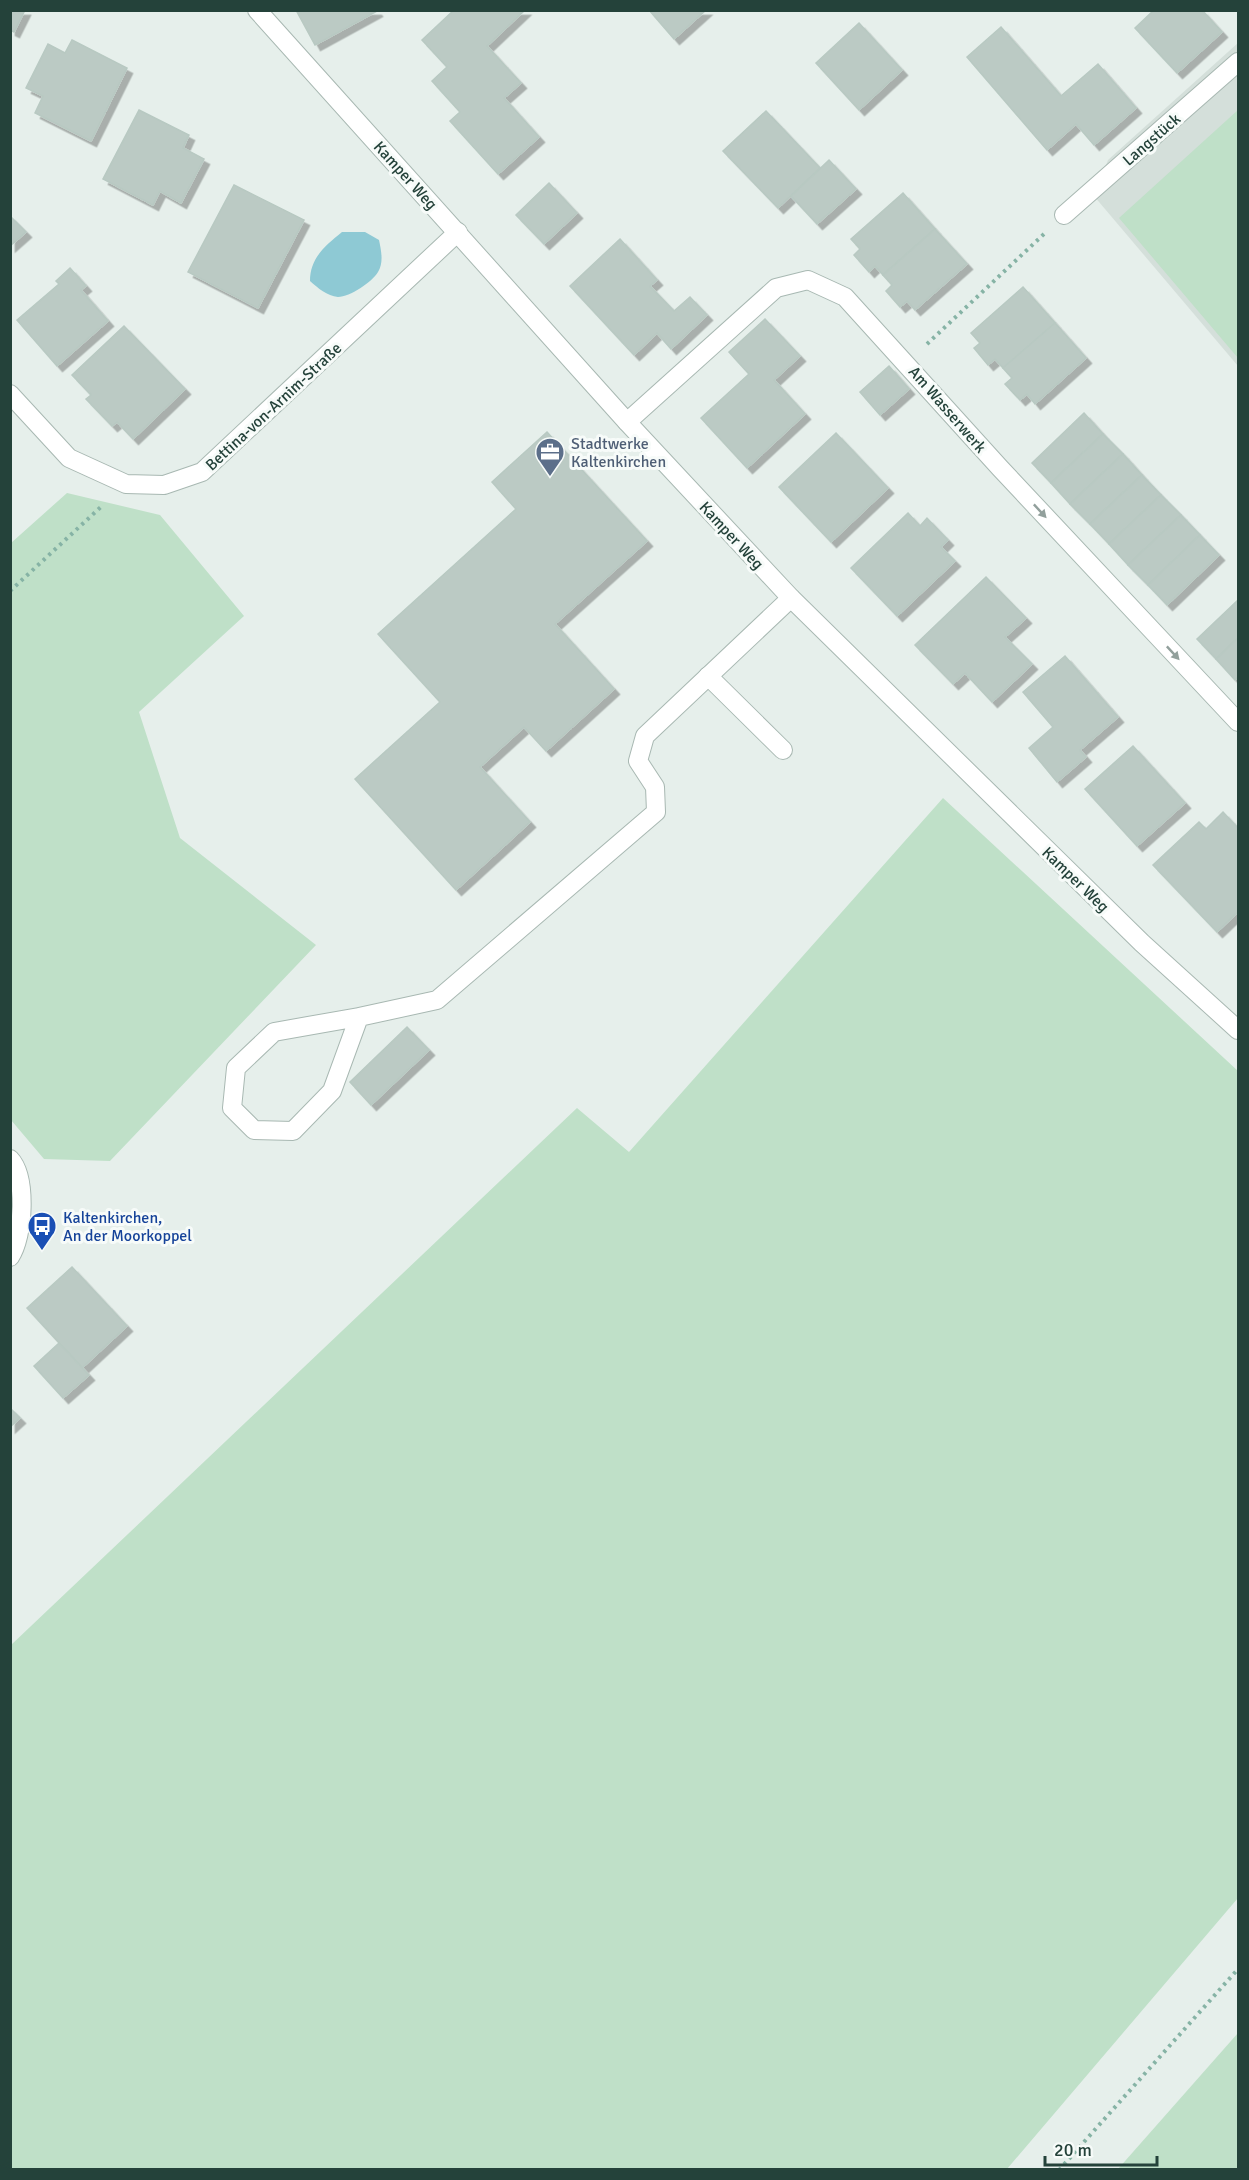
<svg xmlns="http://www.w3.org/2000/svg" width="1249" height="2180" viewBox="0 0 1249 2180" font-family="Signika,sans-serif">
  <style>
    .built { fill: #d4dfda }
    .green { fill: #bfe0c8 }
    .water { fill: #8ec9d4 }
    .building { fill: #bbcac4; stroke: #b8c9c2; stroke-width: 1.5; filter: url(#shadow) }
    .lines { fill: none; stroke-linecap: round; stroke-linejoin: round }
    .lane-casing { stroke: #a8b8b2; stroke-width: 20 }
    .street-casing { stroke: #a8b8b2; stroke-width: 20 }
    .path { stroke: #86b3a5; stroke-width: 4; stroke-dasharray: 3 4.5; stroke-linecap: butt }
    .lane { stroke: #fff; stroke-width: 18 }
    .street { stroke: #fff; stroke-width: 18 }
    .oneway { fill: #92a09c }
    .labels { text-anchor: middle; stroke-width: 6; stroke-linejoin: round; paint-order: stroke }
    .street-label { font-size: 16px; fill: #24423a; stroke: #f7fbf9 }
    .service-label { font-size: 16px; fill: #4e5e75; stroke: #f7fbf9; text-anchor: start }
    .transit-label { font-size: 16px; fill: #164399; stroke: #f7fbf9; text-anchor: start }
  </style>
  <defs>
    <filter id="shadow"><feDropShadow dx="5.5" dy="5.5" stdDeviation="0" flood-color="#0004"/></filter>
  </defs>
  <rect width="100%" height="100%" fill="#e6efeb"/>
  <path class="built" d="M1238 43V366L1094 196 1108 160Z"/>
  <g class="green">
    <path d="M1238 110V358L1119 218Z"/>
    <path d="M67 493 160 515 244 616 139 712 180 838 316 945 110 1161 44 1159 11 1120V543Z"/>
    <path d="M943 798 1238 1071V1898L1007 2169H11V1645L577 1108 629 1152Z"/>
    <path d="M1238 2033V2169H1118Z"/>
  </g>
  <path class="water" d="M342 232H365L379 240C381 250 384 262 378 272 372 282 350 297 338 297 327 296 318 288 310 281 310 258 325 246 342 232Z"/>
  <g class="building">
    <path d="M10 10H25L14 32 10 30Z"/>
    <path d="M296 10H376L377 11 315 45Z"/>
    <path d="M454 10H525L487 46 521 83 504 98 539 137 498 174 450 121 460 112 432 81 447 67 422 40Z"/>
    <path d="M649 10H706L674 39Z"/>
    <path d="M1154 10H1202L1222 32 1177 73 1135 28Z"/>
    <path d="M859 23 902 70 859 110 816 63Z"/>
    <path d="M1001 27 1061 96 1098 64 1136 108 1094 145 1076 124 1047 150 967 57Z"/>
    <path d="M72 40 127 68 91 141 35 113 43 96 26 88 48 44 65 53Z"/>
    <path d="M139 110 189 135 183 148 204 159 181 203 160 191 153 205 103 179Z"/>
    <path d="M766 111 820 168 778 208 723 151Z"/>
    <path d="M829 160 856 189 817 224 791 196Z"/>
    <path d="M549 183 577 213 544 244 516 215Z"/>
    <path d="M234 185 304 220 258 308 188 272Z"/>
    <path d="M903 193 935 229 883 275 875 266 869 272 854 255 860 249 851 239Z"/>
    <path d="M10 216 26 232 10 246Z"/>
    <path d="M935 229 967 264 915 310 907 301 900 307 886 291 892 285 883 275Z"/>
    <path d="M620 239 657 280 650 286 674 311 690 297 707 315 671 349 657 333 634 355 570 286Z"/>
    <path d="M70 268 86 286 81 290 108 321 57 366 17 320 59 284 56 281Z"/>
    <path d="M1023 287 1055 323 1003 368 995 359 988 365 974 348 980 343 971 333Z"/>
    <path d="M765 319 800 356 774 380 805 414 747 468 701 418 749 374 729 352Z"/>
    <path d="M1055 323 1086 358 1035 404 1027 394 1020 400 1005 384 1012 378 1003 368Z"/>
    <path d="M124 326 185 389 133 439 117 422 112 426 86 399 91 395 72 375Z"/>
    <path d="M889 366 909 389 880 415 860 392Z"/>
    <path d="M1084 413 1103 434 1051 483 1032 463Z"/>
    <path d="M547 432 647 541 555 624 614 689 546 751 524 727 480 767 530 822 456 890 355 779 440 702 378 634 516 509 492 482Z"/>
    <path d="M836 433 888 488 831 542 779 487Z"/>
    <path d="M1103 434 1123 454 1070 504 1051 483Z"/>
    <path d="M1123 454 1142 475 1090 524 1070 504Z"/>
    <path d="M1142 475 1161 495 1109 544 1090 524Z"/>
    <path d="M1161 495 1181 515 1128 565 1109 544Z"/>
    <path d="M908 513 920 526 927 518 948 540 941 547 955 561 897 616 851 568Z"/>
    <path d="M1181 515 1200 535 1148 585 1128 565Z"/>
    <path d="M1200 535 1219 555 1167 605 1148 585Z"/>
    <path d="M986 577 1026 618 1005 637 1032 664 992 702 965 673 953 684 915 645Z"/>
    <path d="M1238 600V638L1216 659 1197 639Z"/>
    <path d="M1238 638V677L1235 680 1216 659Z"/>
    <path d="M1065 656 1118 717 1080 750 1086 757 1057 782 1029 748 1053 727 1023 692Z"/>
    <path d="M1133 746 1185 803 1137 846 1085 789Z"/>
    <path d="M1223 812 1238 828V912L1217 932 1153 865 1199 822 1206 829Z"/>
    <path d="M407 1027 429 1050 371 1105 350 1082Z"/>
    <path d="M72 1267 127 1326 82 1368 27 1308Z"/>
    <path d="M59 1343 89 1375 63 1398 34 1366Z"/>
    <path d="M10 1408 20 1418 10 1427Z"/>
  </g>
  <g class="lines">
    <g class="lane-casing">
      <g id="lane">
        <path d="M708 676 783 750"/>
        <path d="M359 1017 274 1032 236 1068 232 1108 254 1130 293 1131 332 1091 359 1017 437 1000 656 812 655 787 638 761 645 736 791 598"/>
      </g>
    </g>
    <g class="street-casing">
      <g id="street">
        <path d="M257 10 627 422 791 598 1142 943 1238 1030"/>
        <path d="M1064 215 1238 62"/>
        <path d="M10 394 69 458 126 484 164 485 202 472 458 232"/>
        <path d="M627 422 776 288 808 280 845 297 1000 468 1238 722"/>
        <path d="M10 1159C27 1177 24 1236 10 1257"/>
      </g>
    </g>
    <g class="path">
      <path d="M927 344 1044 234"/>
      <path d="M10 591 103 505"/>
      <path d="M1059 2170 1238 1969"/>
    </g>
    <use href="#lane" class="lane"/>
    <use href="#street" class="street"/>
  </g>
  <defs><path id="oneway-solid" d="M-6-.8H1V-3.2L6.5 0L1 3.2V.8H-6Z" transform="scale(1.5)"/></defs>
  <g class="oneway">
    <use href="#oneway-solid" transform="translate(1040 511) rotate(47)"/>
    <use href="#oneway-solid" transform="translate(1173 653) rotate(47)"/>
  </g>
  <defs>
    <g id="office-pin" transform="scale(1.5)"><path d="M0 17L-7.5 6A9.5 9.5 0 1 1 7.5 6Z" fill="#5c6f8a" stroke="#f7fbf9"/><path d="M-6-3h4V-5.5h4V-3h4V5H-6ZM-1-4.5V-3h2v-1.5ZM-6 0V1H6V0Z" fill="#fff"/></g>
    <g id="bus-pin" transform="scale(1.5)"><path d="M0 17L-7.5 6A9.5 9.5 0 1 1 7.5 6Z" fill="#1a4fb4" stroke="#f7fbf9"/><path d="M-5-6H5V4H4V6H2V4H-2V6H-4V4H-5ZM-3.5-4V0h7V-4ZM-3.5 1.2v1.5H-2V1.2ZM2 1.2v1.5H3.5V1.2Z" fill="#fff"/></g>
  </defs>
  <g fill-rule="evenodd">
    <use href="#office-pin" x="550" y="452"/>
    <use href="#bus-pin" x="42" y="1226"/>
  </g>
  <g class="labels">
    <g class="street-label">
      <text transform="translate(1151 139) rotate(-41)" y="6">Langstück</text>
      <text transform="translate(406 175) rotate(48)" y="6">Kamper Weg</text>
      <text transform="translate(273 406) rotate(-43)" y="6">Bettina-von-Arnim-Straße</text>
      <text transform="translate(948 409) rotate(49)" y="6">Am Wasserwerk</text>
      <text transform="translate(732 535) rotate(47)" y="6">Kamper Weg</text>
      <text transform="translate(1076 879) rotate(44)" y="6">Kamper Weg</text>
    </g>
    <g class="service-label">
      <text x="571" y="449">Stadtwerke<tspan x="571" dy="18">Kaltenkirchen</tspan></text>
    </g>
    <g class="transit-label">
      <text x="63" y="1223">Kaltenkirchen,<tspan x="63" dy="18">An der Moorkoppel</tspan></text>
    </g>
  </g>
  <rect width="1249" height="2180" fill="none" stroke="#24423a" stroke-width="24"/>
  <path d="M1045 2156v9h112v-9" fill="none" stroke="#24423a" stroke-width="3"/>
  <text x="1054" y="2156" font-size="18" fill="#24423a" stroke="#f7fbf9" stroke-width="4.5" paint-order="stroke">20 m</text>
</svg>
